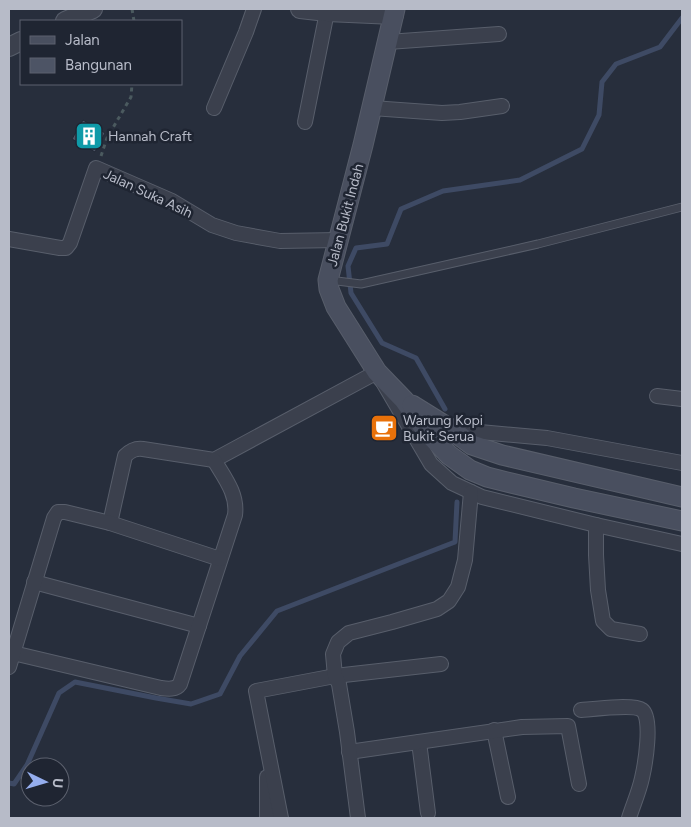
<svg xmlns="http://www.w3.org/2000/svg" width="691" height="827" viewBox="0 0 691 827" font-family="Figtree,sans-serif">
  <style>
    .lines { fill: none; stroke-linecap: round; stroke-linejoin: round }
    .stream { stroke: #3e4a64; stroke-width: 5 }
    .building { fill: #4d5465; stroke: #212734 }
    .service-casing { stroke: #585e6b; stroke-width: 9 }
    .minor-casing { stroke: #585e6b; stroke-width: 16 }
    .tertiary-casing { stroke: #585e6b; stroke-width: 20 }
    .secondary-casing { stroke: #585e6b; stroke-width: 21 }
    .path { stroke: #4b5a5f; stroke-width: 3; stroke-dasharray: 4 4; stroke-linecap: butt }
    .service { stroke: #3b404d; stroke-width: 7 }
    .minor { stroke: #3b404d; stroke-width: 14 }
    .tertiary { stroke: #3b404d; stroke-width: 18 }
    .secondary { stroke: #494f5f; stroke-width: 19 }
    .labels { text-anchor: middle; stroke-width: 5; stroke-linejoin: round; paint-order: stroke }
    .poi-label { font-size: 14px; fill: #b7bbc8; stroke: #1f2532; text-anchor: start }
    .street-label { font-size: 14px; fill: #b7bbc8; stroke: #1f2532 }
  </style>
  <rect width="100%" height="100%" fill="#272e3c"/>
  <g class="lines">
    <g class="stream">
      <path d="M445 409 416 358 382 343 351 293 348 266 356 248 387 244 401 209 443 191 520 180 582 149 599 115 602 82 616 64 660 47 682 18"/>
      <path d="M9 783 14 784 27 765 59 693 75 682 156 698 191 704 220 694 240 656 277 611 455 542 457 502"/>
    </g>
  </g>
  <path class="building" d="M83 120 105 133 95 152 72 139Z"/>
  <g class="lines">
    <g class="service-casing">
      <path id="service" d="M329 280 361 284 538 244 682 207"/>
    </g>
    <g class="minor-casing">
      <g id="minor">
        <path d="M388 42 499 34"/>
        <path d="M214 108 246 32 254 9"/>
        <path d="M372 108 442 113 460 112 502 106"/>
        <path d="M305 122 327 12"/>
        <path d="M9 239 60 248H66L70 243 96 168 172 201 212 225 236 233 280 241 338 240"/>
        <path d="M657 396 682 399"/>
        <path d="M450 428 469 431 547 438 682 463"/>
        <path d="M110 523 125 456C131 450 136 448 143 449L214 460 377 372 431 464 452 483 482 497 596 525 682 544"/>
        <path d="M596 525V555L598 590 603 621 611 629 640 634"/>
        <path d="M34 582 199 626"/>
        <path d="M13 653 161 688C168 689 176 690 180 684L235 515C238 494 224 477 214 460"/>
        <path d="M9 667 54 518 58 512H65L110 523 220 559"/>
        <path d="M581 710C593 709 634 704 642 710 653 718 645 765 642 778 639 792 633 805 629 818"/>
        <path d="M494 730 508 797"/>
        <path d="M419 742 428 813"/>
        <path d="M349 752 522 727 568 726 579 784"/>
        <path d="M267 818V777"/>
        <path d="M281 818 256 691 335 676 441 664"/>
        <path d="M358 818 347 732 339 684 335 676 333 654 338 642 349 633 392 622 437 609 449 601 458 587 465 560 471 492"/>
      </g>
    </g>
    <g class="tertiary-casing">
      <g id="tertiary">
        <path d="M300 9 327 12 394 15"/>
        <path d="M65 21 93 9"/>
        <path d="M9 47 21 41"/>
      </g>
    </g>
    <g class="secondary-casing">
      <g id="secondary">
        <path d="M395 9 363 145 328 280 329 289 336 307 377 372 404 400 426 431 449 455 470 470 487 477 511 483 574 498 682 521"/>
        <path d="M412 405 449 428 472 445 502 455 682 497"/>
      </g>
    </g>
    <g class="path">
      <path d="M132 9 134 21"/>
      <path d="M101 156 107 138 131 97 132 84"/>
    </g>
    <use href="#service" class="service"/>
    <use href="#minor" class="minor"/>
    <use href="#tertiary" class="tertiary"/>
    <use href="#secondary" class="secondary"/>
  </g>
  <defs>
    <g id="building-square" transform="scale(1.4375)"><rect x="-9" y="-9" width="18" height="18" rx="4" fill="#0f9aa8" stroke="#1f2532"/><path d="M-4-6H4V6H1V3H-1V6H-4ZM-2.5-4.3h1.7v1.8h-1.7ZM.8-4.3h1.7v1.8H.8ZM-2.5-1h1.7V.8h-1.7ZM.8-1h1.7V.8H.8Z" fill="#fff"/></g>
    <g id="cafe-square" transform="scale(1.4375)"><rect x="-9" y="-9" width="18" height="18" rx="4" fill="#e8710a" stroke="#1f2532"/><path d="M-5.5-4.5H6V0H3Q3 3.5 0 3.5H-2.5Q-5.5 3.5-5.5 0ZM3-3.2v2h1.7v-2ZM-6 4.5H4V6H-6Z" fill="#fff"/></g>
  </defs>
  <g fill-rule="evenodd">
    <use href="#building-square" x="89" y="136"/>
    <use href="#cafe-square" x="384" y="428"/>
  </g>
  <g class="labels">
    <g class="poi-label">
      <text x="108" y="141">Hannah Craft</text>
      <text x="403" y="425">Warung Kopi<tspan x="403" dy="16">Bukit Serua</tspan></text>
    </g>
    <g class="street-label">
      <text transform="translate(148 193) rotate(25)" y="5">Jalan Suka Asih</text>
      <text transform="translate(345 215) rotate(-75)" y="5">Jalan Bukit Indah</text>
    </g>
  </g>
  <rect width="691" height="827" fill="none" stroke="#b7bbc8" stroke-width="20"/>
  <rect x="20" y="20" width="162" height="65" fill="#1f2532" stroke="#5c616e"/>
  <rect x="30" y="36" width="25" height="8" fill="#494f5f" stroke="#5c616e"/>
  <text x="65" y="45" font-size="15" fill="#b7bbc8">Jalan</text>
  <rect x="30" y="58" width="25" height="15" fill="#4d5465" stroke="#5c616e"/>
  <text x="65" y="70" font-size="15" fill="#b7bbc8">Bangunan</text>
  <g transform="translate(45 782) rotate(95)"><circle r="24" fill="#1f2532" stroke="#5c616e"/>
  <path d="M0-4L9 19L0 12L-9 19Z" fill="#95aeee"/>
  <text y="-8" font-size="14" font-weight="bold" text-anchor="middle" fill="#b7bbc8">U</text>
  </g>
</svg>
